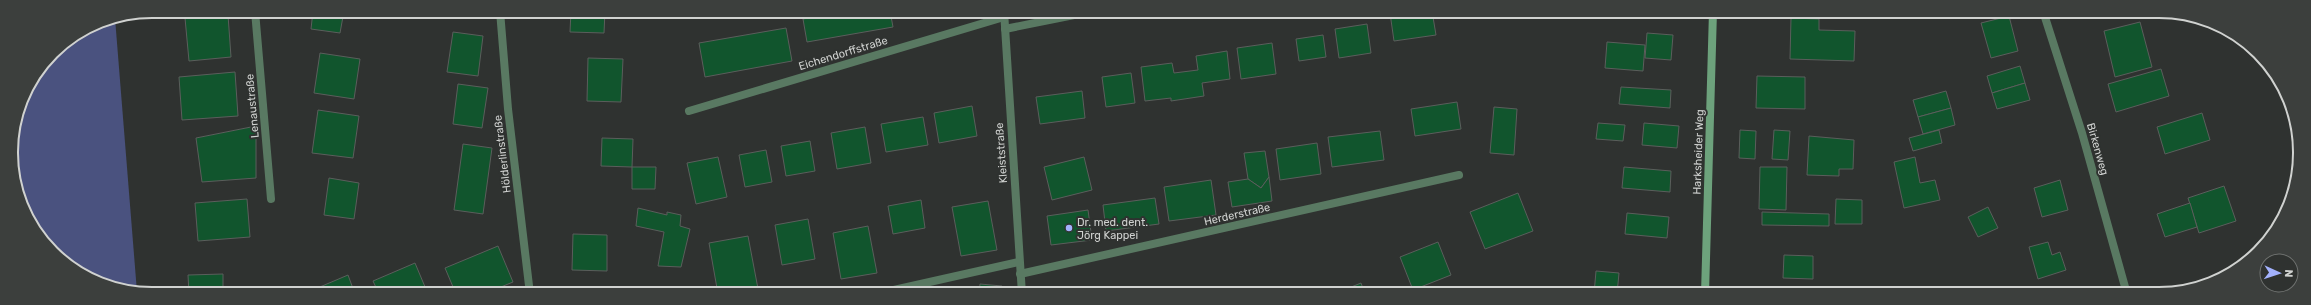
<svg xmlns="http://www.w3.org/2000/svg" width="2311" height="305" viewBox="0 0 2311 305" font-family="Rubik,sans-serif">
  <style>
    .green { fill: #4a527f }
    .building { fill: #11552d; stroke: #5b5e5c }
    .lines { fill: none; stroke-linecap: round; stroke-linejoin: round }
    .minor { stroke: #597962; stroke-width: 8 }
    .secondary { stroke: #6da27c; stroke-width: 8 }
    .poi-dot { fill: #a3b2fd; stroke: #2f3230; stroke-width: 1.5 }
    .labels { text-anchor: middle; stroke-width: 4; stroke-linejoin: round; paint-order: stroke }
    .street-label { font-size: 11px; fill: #d0d2d0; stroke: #2f3230 }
    .poi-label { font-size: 11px; fill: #d0d2d0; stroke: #2f3230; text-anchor: start }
    .rim { fill: none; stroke: #d0d2d0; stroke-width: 2 }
  </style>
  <rect width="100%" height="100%" fill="#2f3230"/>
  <path class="green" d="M115 18 137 292 90 279 46 246 18 198 11 143 22 98 53 52 99 22Z"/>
  <g class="building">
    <path d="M313 11H344L340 33 311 29Z"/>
    <path d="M571 11H605L604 33 570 32Z"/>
    <path d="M849 11H890L893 27 807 42 803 19Z"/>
    <path d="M1406 11H1432L1436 35 1394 41 1390 13Z"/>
    <path d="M228 15 231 57 189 61 185 18Z"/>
    <path d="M2009 16 2018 51 1991 58 1981 23Z"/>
    <path d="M1791 18 1819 19V30L1855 31 1854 61 1790 59Z"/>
    <path d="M2140 22 2152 67 2115 77 2104 31Z"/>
    <path d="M1367 24 1371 53 1339 58 1335 29Z"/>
    <path d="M786 28 792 61 705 77 699 43Z"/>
    <path d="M453 32 483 36 478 76 447 72Z"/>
    <path d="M1647 33 1673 35 1671 60 1645 58Z"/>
    <path d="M1323 35 1326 57 1299 61 1296 39Z"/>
    <path d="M1607 42 1645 45 1643 71 1605 68Z"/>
    <path d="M1272 43 1276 74 1241 79 1237 48Z"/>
    <path d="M1227 51 1230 79 1202 83 1204 96 1171 101V98L1145 101 1141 67 1172 63 1174 73 1198 70 1196 56Z"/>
    <path d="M320 53 360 59 354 99 314 93Z"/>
    <path d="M588 58 623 59 621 102 587 101Z"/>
    <path d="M2020 66 2025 83 1992 93 1987 76Z"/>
    <path d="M2161 69 2169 96 2116 112 2108 84Z"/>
    <path d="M235 72 238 116 182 120 179 77Z"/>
    <path d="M1131 73 1135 103 1106 107 1102 77Z"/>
    <path d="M1757 76 1805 77V109L1756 108Z"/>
    <path d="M2025 83 2030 100 1997 109 1992 93Z"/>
    <path d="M458 84 488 88 482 128 453 124Z"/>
    <path d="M1621 87 1671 90 1670 108 1619 104Z"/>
    <path d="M1082 91 1085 118 1040 124 1036 97Z"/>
    <path d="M1946 91 1951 108 1918 117 1913 100Z"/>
    <path d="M1457 102 1461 129 1415 136 1411 109Z"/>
    <path d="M972 106 977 136 939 143 934 113Z"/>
    <path d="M1494 107 1517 109 1514 155 1490 153Z"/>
    <path d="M1951 108 1955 125 1923 134 1918 117Z"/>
    <path d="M318 110 359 116 353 158 312 153Z"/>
    <path d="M2202 113 2210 140 2165 154 2157 127Z"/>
    <path d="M923 117 928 145 886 152 881 124Z"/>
    <path d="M1598 123 1625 125 1623 141 1596 139Z"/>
    <path d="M1644 123 1679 126 1677 148 1642 145Z"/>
    <path d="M256 126V178L202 182 196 138Z"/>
    <path d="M865 127 871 163 837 169 831 133Z"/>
    <path d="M1740 130 1756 131 1755 159 1739 158Z"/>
    <path d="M1774 130 1790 131 1788 160 1772 159Z"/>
    <path d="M1939 130 1942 143 1913 151 1909 138Z"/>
    <path d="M1380 131 1384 160 1332 167 1328 137Z"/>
    <path d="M1809 136 1854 140 1853 169H1839V176L1807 175Z"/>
    <path d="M602 138 633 139 632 167 601 166Z"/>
    <path d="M810 141 815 171 786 176 781 146Z"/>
    <path d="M1317 143 1321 174 1280 180 1276 149Z"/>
    <path d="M463 144 492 148 483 214 454 210Z"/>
    <path d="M766 150 772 182 745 187 739 155Z"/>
    <path d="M1265 151 1269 177 1261 188 1248 179 1244 153Z"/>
    <path d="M718 157 727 197 696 204 687 163Z"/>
    <path d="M1084 157 1092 190 1052 200 1044 167Z"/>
    <path d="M1915 157 1920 183 1935 180 1940 200 1904 208 1894 162Z"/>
    <path d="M632 167H656L655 189H632Z"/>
    <path d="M1624 167 1671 171 1670 192 1622 188Z"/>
    <path d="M1760 167H1787L1786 210 1759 209Z"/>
    <path d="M1269 177 1272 201 1232 207 1228 182 1248 179 1261 188Z"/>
    <path d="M329 178 359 183 354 219 324 215Z"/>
    <path d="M1211 180 1216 215 1169 221 1164 187Z"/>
    <path d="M2060 180 2068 210 2042 217 2034 188Z"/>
    <path d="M2224 186 2236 221 2199 233 2188 198Z"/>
    <path d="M1518 193 1533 231 1485 249 1470 212Z"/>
    <path d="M1155 198 1159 224 1106 231 1103 205Z"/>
    <path d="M247 199 250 237 198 241 195 203Z"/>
    <path d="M1836 199 1862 200V224H1835Z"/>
    <path d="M921 200 925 228 893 234 888 206Z"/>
    <path d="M988 201 997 250 961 256 952 207Z"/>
    <path d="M2190 203 2197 227 2165 237 2157 214Z"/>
    <path d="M1988 207 1998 228 1978 237 1968 217Z"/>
    <path d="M638 208 667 215V212L681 215 680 226 690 229 681 267 658 266 664 232 636 226Z"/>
    <path d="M1088 210 1092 240 1051 245 1047 216Z"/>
    <path d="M1762 212 1829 214V226L1762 225Z"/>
    <path d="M1627 213 1669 217 1667 238 1625 234Z"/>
    <path d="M808 219 815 259 782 265 775 225Z"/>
    <path d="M868 226 877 273 841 279 833 233Z"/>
    <path d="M573 234 607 235V271L572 270Z"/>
    <path d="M748 236 759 294H718L709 243Z"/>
    <path d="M1438 242 1451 275 1413 290 1400 257Z"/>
    <path d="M2048 242 2052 255 2060 252 2066 270 2038 279 2029 247Z"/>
    <path d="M498 246 513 282 484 294H456L445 268Z"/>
    <path d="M1784 255 1813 256V279L1783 278Z"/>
    <path d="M415 263 428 294H379L373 281Z"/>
    <path d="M1596 271 1619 273 1617 294H1594Z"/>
    <path d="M223 274V294H189L188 275Z"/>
    <path d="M348 275 355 294H309L308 292Z"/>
    <path d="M1361 283 1365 294H1334Z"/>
    <path d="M980 284 1002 286 1001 294H979Z"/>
    <path d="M1303 288 1305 294H1289Z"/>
  </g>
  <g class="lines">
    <g class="minor">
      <path d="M255 11 271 199"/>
      <path d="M500 11 508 109 530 294"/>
      <path d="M1004 11 1022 294"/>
      <path d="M2043 11 2082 133 2127 294"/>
      <path d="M1005 29 1094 11"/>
      <path d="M689 111 1004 17"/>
      <path d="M1020 274 1459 175"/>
      <path d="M642 294 657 292 659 294"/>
      <path d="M876 294 1019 262"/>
    </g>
    <path class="secondary" d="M1705 294 1713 11"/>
  </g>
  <circle class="poi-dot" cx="1069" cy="228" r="4"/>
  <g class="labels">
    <g class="street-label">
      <text transform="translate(843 53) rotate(-17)" y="4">Eichendorffstraße</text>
      <text transform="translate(252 106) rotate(-95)" y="4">Lenaustraße</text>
      <text transform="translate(2098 149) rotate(74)" y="4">Birkenweg</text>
      <text transform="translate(1698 152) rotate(-88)" y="4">Harksheider Weg</text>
      <text transform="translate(1001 153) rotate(-94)" y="4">Kleiststraße</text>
      <text transform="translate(502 154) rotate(-97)" y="4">Hölderlinstraße</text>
      <text transform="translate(1237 214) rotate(-13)" y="4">Herderstraße</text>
    </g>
    <g class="poi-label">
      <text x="1077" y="226">Dr. med. dent.<tspan x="1077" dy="13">Jörg Kappei</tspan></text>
    </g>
  </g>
  <path d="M0 0H2311V305H0ZM152 18H2159A134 134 0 0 1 2293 152V153A134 134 0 0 1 2159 287H152A134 134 0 0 1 18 153V152A134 134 0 0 1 152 18Z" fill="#3c3f3d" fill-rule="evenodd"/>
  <path class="rim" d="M152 18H2159A134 134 0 0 1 2293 152V153A134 134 0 0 1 2159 287H152A134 134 0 0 1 18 153V152A134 134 0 0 1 152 18Z"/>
  <g transform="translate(2279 273) rotate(93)"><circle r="19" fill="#2f3230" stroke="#6f7270"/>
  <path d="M0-3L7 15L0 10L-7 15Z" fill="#a3b2fd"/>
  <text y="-6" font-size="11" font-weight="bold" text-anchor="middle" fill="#d0d2d0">N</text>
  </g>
</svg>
